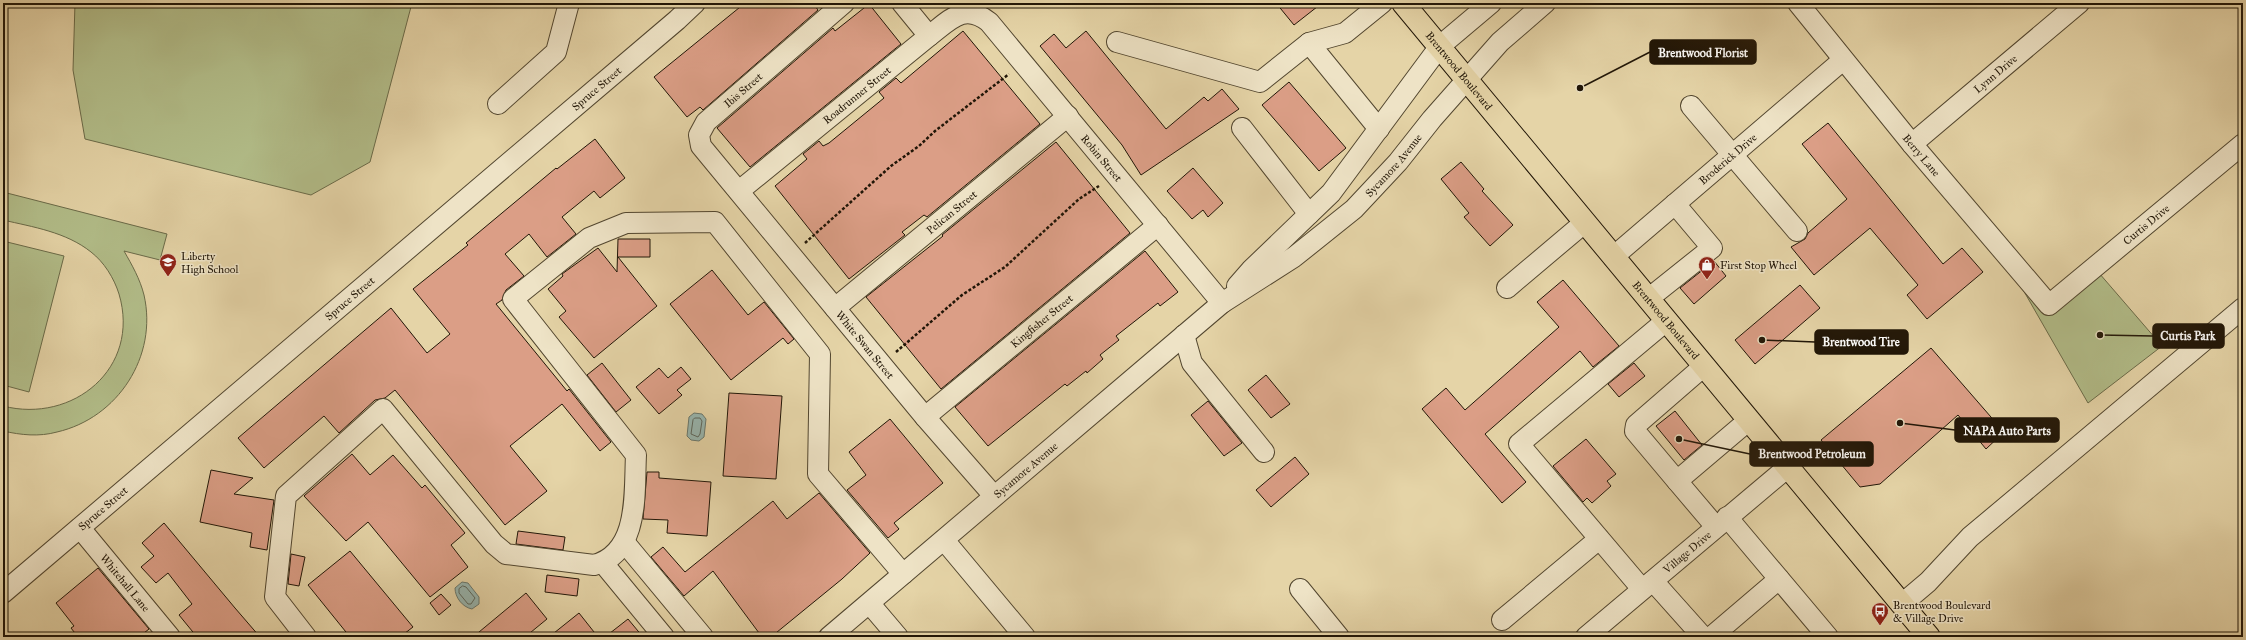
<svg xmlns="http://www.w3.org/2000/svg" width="2246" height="640" viewBox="0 0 2246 640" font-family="'IM FELL Great Primer',serif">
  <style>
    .green { fill: #b2bd89; stroke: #6a6a48 }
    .water { fill: #98b7b1; stroke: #68776d }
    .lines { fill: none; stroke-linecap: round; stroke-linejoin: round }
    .shore { stroke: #5c665c; stroke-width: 1 }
    .building { fill: #db9e86; stroke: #211607 }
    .minor-casing { stroke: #52462f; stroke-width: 22 }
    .major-casing { stroke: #211607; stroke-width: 24 }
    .path { stroke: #211607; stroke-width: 2.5; stroke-dasharray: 3 2; stroke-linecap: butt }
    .minor { stroke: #eee3c6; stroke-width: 20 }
    .major { stroke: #e5d4a7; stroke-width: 22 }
    .labels { text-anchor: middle; stroke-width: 3; stroke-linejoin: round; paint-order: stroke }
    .street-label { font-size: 11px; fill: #211607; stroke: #eee3c6 }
    .poi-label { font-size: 11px; fill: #211607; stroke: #eee3c6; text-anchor: start }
    .leader { fill: none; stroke: #211607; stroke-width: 1.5 }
    .callout-dot { fill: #211607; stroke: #eee3c6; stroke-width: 1.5 }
    .callout { fill: #211607; stroke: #211607; stroke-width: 1.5 }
    .callout-label { font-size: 12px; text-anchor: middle; font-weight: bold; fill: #fff }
  </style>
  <rect width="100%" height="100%" fill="#e5d4a7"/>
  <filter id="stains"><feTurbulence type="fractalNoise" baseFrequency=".005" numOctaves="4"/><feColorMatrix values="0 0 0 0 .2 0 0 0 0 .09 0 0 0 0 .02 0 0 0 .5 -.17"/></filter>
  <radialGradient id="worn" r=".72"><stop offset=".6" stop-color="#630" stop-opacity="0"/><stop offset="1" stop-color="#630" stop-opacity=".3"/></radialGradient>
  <g class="green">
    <path d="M75 3H412L370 162 311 195 85 139 73 70Z"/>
    <path d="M3 192 167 234 160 260 124 251C132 265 140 279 144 295 158 356 118 418 57 432 39 437 21 435 3 431V406C73 424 141 368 119 294 114 278 104 262 91 252 66 232 33 227 3 220Z"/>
    <path d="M3 241 64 256 29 392 3 385Z"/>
    <path d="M2099 273 2162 346 2088 403 2018 281 2048 310Z"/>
  </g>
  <g class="water">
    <path d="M694 413 702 414 706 419 704 437 699 441 691 440 687 436 689 417Z"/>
    <path d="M462 582 468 583 479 597V604L472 609C462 607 455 597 455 588Z"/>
  </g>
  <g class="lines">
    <g class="shore">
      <path d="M695 418H700L702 421 700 434 698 437 691 434 693 420Z"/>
      <path d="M463 586 466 587 475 598 471 604H468L459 593V589Z"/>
    </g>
  </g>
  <g class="building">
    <path d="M745 3H813L818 10 703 110 700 107 687 117 654 77Z"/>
    <path d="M1276 3H1322L1294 25Z"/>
    <path d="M869 4 901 44 750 167 717 128 833 28 835 31Z"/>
    <path d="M963 31 1040 124 927 217 924 215 902 232 905 235 849 279 775 186 807 159 803 154 819 141 823 146 829 143 884 98 879 92 896 78 901 83Z"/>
    <path d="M1086 31 1166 129 1204 97 1208 101 1222 89 1239 109 1141 175 1122 145 1040 46 1054 34 1066 48Z"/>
    <path d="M1289 82 1346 148 1319 171 1262 105Z"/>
    <path d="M1828 123 1943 264 1962 248 1983 272 1927 319 1907 295 1918 285 1870 228 1814 275 1791 247 1805 239 1808 233 1847 199 1802 144Z"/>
    <path d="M595 139 625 178 600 198 594 191 562 217 576 234 547 257 529 234 505 254 524 276 506 290 502 300 496 304 567 391 569 389 611 442 600 451 562 404 510 446 547 491 505 525 395 390 385 398 375 400 339 433 324 416 264 468 238 438 391 308 427 353 450 334 413 289 468 245 466 243 556 168 557 169Z"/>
    <path d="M1056 142 1130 233 941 389 866 297 943 236 942 235Z"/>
    <path d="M1461 162 1484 189 1482 191 1513 225 1490 246 1464 217 1469 213 1441 179Z"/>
    <path d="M1193 168 1223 203 1208 217 1203 210 1192 219 1167 191Z"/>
    <path d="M618 239H650V257H618L657 306 594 358 559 317 566 311 548 289 563 276 562 274 598 248 617 272Z"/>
    <path d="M1145 251 1178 292 1160 306 1158 303 1116 336 1119 340 1100 355 1103 359 1087 373 1086 371 1067 386 1065 384 988 446 955 407Z"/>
    <path d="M1714 261 1726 276 1694 304 1680 288Z"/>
    <path d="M712 270 748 315 764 302 794 339 788 344 783 338 731 380 670 304Z"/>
    <path d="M1563 280 1619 346 1593 367 1580 351 1485 434 1526 482 1502 503 1422 409 1446 388 1465 410 1559 327 1537 302Z"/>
    <path d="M1800 285 1820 308 1755 364 1735 340Z"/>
    <path d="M1931 348 2004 432 1986 449 1958 415 1880 484 1860 487 1821 440Z"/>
    <path d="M602 363 631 400 616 412 587 375Z"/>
    <path d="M1634 363 1645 376 1619 397 1608 384Z"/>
    <path d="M681 367 691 379 677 390 682 395 659 414 636 387 659 368 668 378Z"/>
    <path d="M1266 375 1290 404 1271 418 1248 390Z"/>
    <path d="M729 393 782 396 776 479 723 476Z"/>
    <path d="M1208 401 1242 443 1224 456 1191 415Z"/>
    <path d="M1675 411 1702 445 1684 460 1656 426Z"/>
    <path d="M890 419 943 483 894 523 899 529 888 538 847 490 866 475 849 452Z"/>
    <path d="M1586 439 1616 474 1607 481 1611 486 1592 503 1587 498 1583 502 1553 466Z"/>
    <path d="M352 454 370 475 393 455 422 488 425 485 465 533 451 545 468 567 430 597 368 522 346 541 304 496Z"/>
    <path d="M1295 457 1309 474 1271 507 1256 490Z"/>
    <path d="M211 470 253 478 234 494 274 500 267 550 250 547 252 533 200 522Z"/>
    <path d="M647 472H659V478L711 482 707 536 667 533 668 520 643 519Z"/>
    <path d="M819 493 870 553 842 579 771 637H762L713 571 684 596 651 557 663 547 685 572 773 501 787 519Z"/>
    <path d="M164 523 235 608 260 637H197L179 615 192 604 168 573 156 583 141 567 154 556 142 543Z"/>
    <path d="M518 531 565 537 563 550 516 544Z"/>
    <path d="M350 551 413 627 400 637H350L308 585Z"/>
    <path d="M291 554 305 557 299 586 288 584Z"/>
    <path d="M98 568 149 629 139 637H78L71 628 74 626 56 603Z"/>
    <path d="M547 575 579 579 577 596 545 592Z"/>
    <path d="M526 593 547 619 525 637H473Z"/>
    <path d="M441 594 451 605 439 615 430 603Z"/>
    <path d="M579 613 598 637H549Z"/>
    <path d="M628 619 643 637H605Z"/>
  </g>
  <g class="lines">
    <g class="minor-casing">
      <g id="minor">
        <path id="s1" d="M844 3 706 122 699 135 701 146 925 417 994 496"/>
        <path d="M902 3 929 36"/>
        <path id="s2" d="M1798 3 1912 144 2049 305 2243 144"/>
        <path d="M1117 42 1260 82 1309 43 1379 129"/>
        <path d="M1309 43 1345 33 1382 3"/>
        <path d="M498 104 556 52 569 3"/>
        <path d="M1691 106 1797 231"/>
        <path d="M1242 128 1309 214"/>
        <path id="s3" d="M1912 144 2079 3"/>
        <path id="s4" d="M739 191 929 36C950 20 964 2 989 22L1222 303"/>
        <path id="s5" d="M1613 257 1843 60"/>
        <path d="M1237 286 1251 270 1331 193 1440 46 1491 3"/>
        <path d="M1507 288 1584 223"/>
        <path d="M1648 299 1712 248 1675 204"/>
        <path id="s6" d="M835 308 1068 116"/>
        <path d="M1184 335 1192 363 1264 452"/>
        <path d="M1704 366 1636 425 1635 431 1677 481 1749 420"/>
        <path id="s7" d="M925 417 1158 225"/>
        <path d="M1677 481 1716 527"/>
        <path d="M1727 517 1828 637"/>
        <path id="s8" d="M80 528 170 637"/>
        <path d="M944 540 1025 637"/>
        <path d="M625 543 703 637"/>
        <path d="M603 563 664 637"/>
        <path d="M1653 581 1703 637"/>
        <path d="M1300 589 1339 637"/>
        <path d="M1642 589 1519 444 1666 321"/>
        <path id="s9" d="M3 593 677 20 695 3"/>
        <path d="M870 604 898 637"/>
        <path d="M1902 604 1928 582 1970 537 2243 308"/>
        <path d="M1502 620 1599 539"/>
        <path d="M306 637 275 597 286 496 383 409 494 544 506 554 594 565C640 553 634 492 636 455L513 299 589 238 626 223 715 222 820 354 818 474 903 574"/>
        <path id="s10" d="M829 637 1222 303 1294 257 1354 209 1398 162 1432 119 1500 42 1545 3"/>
        <path id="s11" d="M1586 637 1788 467"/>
        <path d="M1711 637 1779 579"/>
      </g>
    </g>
    <g class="major-casing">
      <g id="major">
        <path id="s12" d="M1403 3 1929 637"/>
      </g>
    </g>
    <g class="path">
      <path d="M805 243 891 166 919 146 935 131 1009 74"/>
      <path d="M896 352 962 295 1005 267 1079 199 1099 186"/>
    </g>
    <use href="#minor" class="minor"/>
    <use href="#major" class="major"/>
  </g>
  <defs>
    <g id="school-pin" transform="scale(0.9)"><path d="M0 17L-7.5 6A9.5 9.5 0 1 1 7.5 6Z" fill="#8f2418" stroke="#eee3c6"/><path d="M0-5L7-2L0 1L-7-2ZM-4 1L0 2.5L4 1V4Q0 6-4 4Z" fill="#fff"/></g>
    <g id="shop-pin" transform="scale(0.9)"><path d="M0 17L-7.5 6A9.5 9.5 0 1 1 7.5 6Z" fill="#8f2418" stroke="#eee3c6"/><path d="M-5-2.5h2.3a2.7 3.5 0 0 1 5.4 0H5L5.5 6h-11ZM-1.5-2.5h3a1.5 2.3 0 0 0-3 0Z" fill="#fff"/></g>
    <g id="bus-pin" transform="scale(0.9)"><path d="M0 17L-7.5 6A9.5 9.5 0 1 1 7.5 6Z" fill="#8f2418" stroke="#eee3c6"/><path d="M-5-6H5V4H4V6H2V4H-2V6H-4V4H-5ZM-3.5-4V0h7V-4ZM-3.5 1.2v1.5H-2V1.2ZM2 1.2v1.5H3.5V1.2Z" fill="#fff"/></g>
  </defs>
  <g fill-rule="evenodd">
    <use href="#school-pin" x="168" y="262"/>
    <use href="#shop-pin" x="1707" y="265"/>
    <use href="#bus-pin" x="1880" y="611"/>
  </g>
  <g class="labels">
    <g class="street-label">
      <text dy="4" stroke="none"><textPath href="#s12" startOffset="88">Brentwood Boulevard</textPath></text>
      <text dy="4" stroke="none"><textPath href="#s3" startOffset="109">Lynn Drive</textPath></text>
      <text dy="4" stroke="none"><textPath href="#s9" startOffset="779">Spruce Street</textPath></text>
      <text transform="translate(743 90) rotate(-41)" y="4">Ibis Street</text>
      <text dy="4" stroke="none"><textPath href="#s4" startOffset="152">Roadrunner Street</textPath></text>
      <text dy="4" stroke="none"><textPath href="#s2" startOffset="196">Berry Lane</textPath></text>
      <text dy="4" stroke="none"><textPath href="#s4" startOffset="491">Robin Street</textPath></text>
      <text dy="4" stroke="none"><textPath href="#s5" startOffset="151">Broderick Drive</textPath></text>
      <text dy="4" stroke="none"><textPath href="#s10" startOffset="737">Sycamore Avenue</textPath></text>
      <text dy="4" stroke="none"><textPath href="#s6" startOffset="151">Pelican Street</textPath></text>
      <text dy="4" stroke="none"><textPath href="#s2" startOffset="519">Curtis Drive</textPath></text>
      <text dy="4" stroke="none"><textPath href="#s9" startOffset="455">Spruce Street</textPath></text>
      <text dy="4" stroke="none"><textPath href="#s12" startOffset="412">Brentwood Boulevard</textPath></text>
      <text dy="4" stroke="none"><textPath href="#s7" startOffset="151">Kingfisher Street</textPath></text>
      <text dy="4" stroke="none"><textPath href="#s1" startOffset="466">White Swan Street</textPath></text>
      <text dy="4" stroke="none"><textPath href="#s10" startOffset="258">Sycamore Avenue</textPath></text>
      <text dy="4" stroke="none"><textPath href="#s9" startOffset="131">Spruce Street</textPath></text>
      <text dy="4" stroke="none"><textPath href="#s11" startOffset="132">Village Drive</textPath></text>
      <text dy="4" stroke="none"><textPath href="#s8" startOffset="71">Whitehall Lane</textPath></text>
    </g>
    <g class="poi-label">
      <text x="181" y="260">Liberty<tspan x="181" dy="13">High School</tspan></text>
      <text x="1720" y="269">First Stop Wheel</text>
      <text x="1893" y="609">Brentwood Boulevard<tspan x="1893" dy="13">&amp; Village Drive</tspan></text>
    </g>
  </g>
  <path class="leader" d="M1580 88L1650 52M2100 335L2153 336M1762 340L1815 342M1900 423L1955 430M1679 439L1750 454"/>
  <g class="callout-dot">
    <circle cx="1580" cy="88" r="4"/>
    <circle cx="2100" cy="335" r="4"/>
    <circle cx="1762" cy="340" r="4"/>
    <circle cx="1900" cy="423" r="4"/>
    <circle cx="1679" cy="439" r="4"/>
  </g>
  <g class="callout">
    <rect x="1650" y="40" width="106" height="24" rx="4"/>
    <rect x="2153" y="324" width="71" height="24" rx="4"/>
    <rect x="1815" y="330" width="93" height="24" rx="4"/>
    <rect x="1955" y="418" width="104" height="24" rx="4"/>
    <rect x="1750" y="442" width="123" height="24" rx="4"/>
  </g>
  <g class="callout-label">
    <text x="1703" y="57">Brentwood Florist</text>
    <text x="2188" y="340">Curtis Park</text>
    <text x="1861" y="346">Brentwood Tire</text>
    <text x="2007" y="435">NAPA Auto Parts</text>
    <text x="1812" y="458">Brentwood Petroleum</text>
  </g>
  <rect width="2246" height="640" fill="none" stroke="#e5d4a7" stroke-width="16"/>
  <rect x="4" y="4" width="2238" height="632" fill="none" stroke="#211607" stroke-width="2"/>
  <rect x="8" y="8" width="2230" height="624" fill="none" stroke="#211607"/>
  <rect width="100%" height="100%" filter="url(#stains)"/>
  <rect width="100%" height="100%" fill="url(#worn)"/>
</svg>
